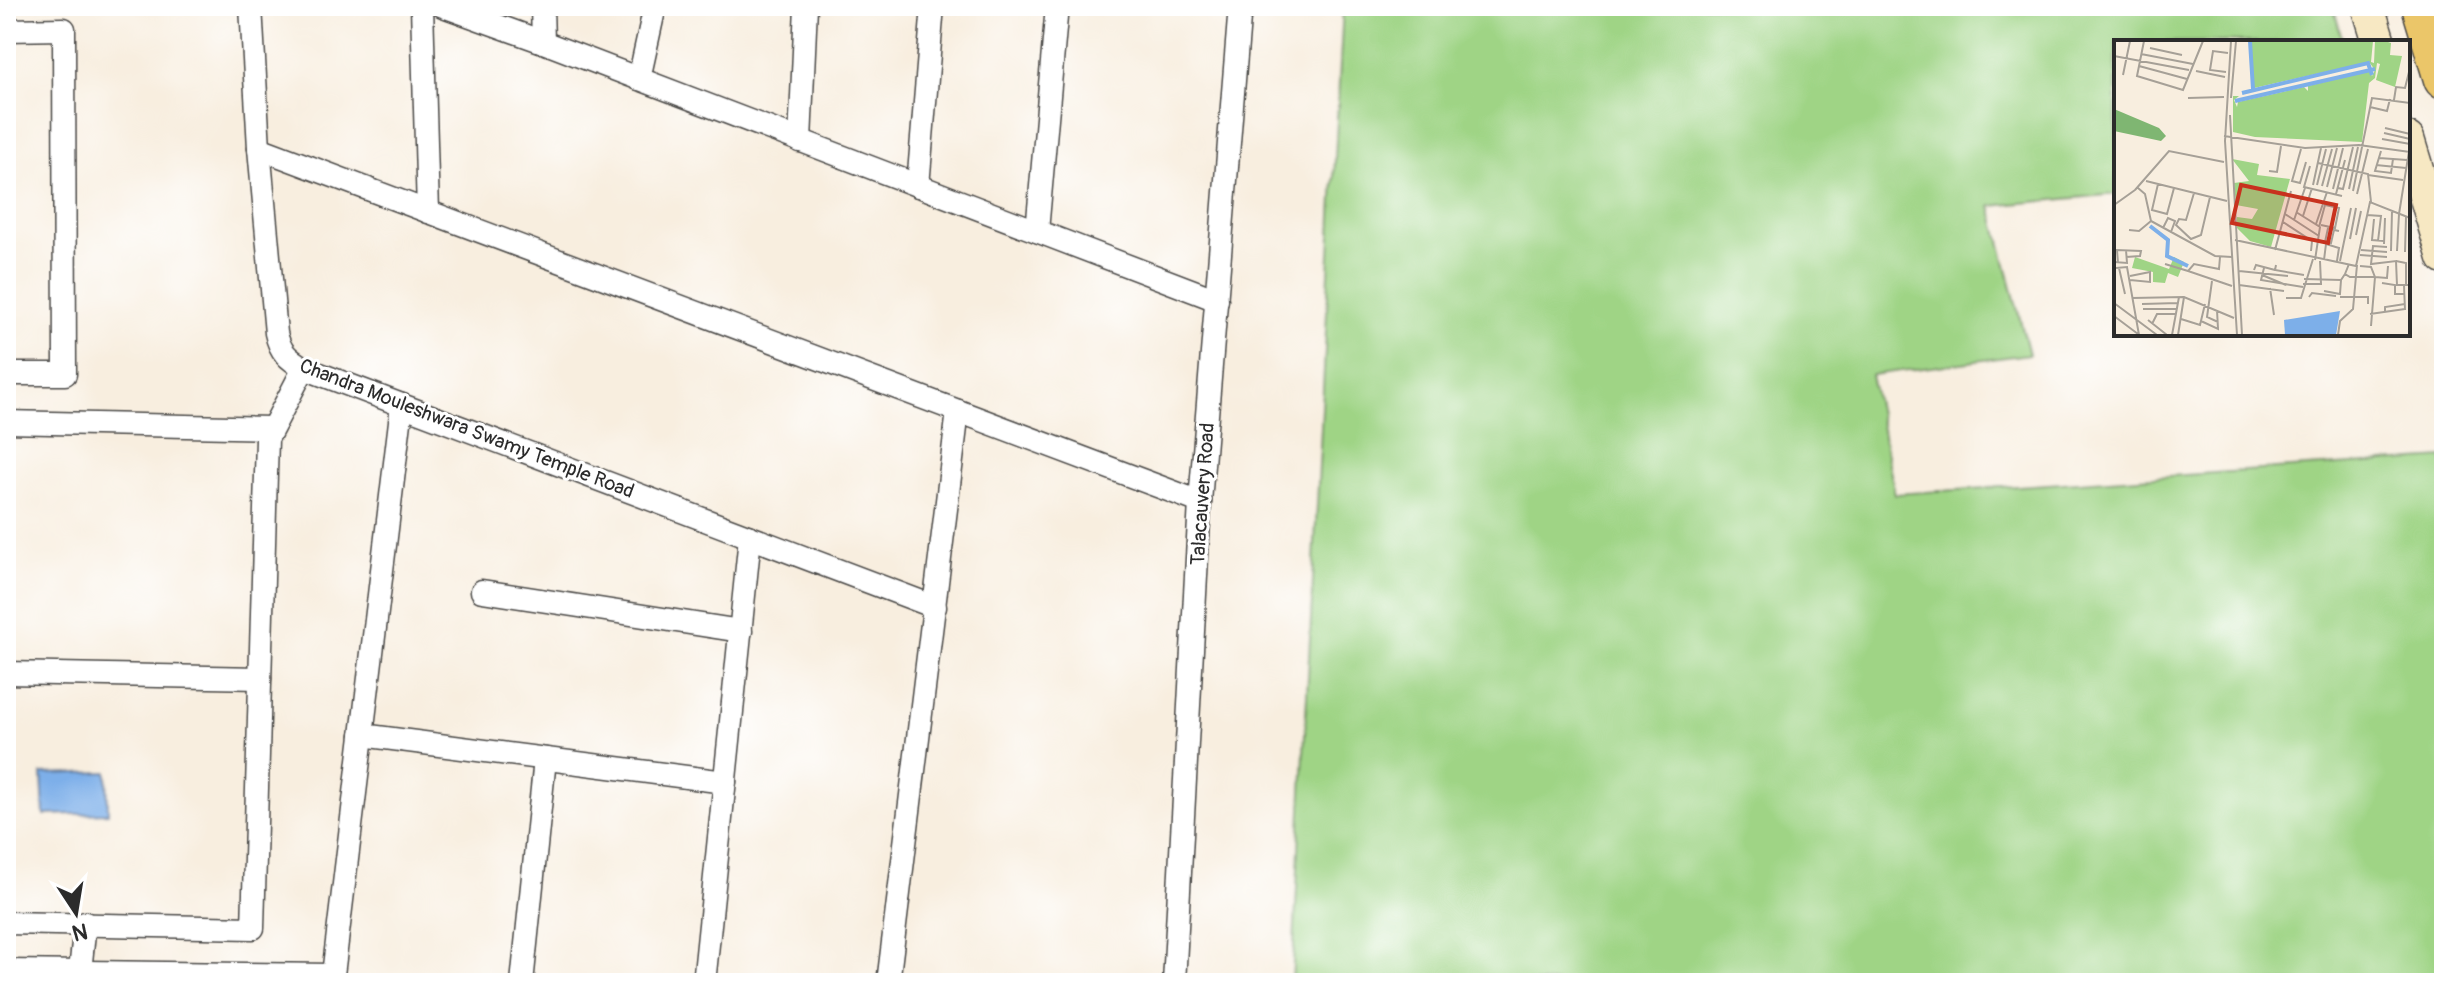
<svg xmlns="http://www.w3.org/2000/svg" width="2450" height="989" viewBox="0 0 2450 989" font-family="Pangolin,sans-serif">
  <style>
    .green { fill: #9fd485; stroke: #658058; stroke-width: 2 }
    .water { fill: #7dafe9; stroke: #546d8a; stroke-width: 2 }
    .lines { fill: none; stroke-linecap: round; stroke-linejoin: round }
    .street-casing { stroke: #4a4846; stroke-width: 25 }
    .secondary-casing { stroke: #4a4846; stroke-width: 35 }
    .highway-casing { stroke: #4a4846; stroke-width: 43 }
    .street { stroke: #fff; stroke-width: 22 }
    .secondary { stroke: #f7e8c3; stroke-width: 32 }
    .highway { stroke: #ebc669; stroke-width: 40 }
    .labels { text-anchor: middle; stroke-width: 6; stroke-linejoin: round; paint-order: stroke }
    .street-label { font-size: 20px; fill: #2b2b2b; stroke: #fff }
    .inset-river { fill: none; stroke: #7dafe9; stroke-width: 4 }
    .inset-road { fill: none; stroke: #a6a097; stroke-width: 2 }
    .view { fill: #c8321e; fill-opacity: 0.15; stroke: #c8321e; stroke-width: 4 }
    .inset-edge { fill: none; stroke: #2b2b2b; stroke-width: 4 }
  </style>
  <rect width="100%" height="100%" fill="#fff"/>
  <filter id="ink" filterUnits="userSpaceOnUse"><feTurbulence type="fractalNoise" baseFrequency=".0125" numOctaves="2"/><feDisplacementMap in="SourceGraphic" scale="16" xChannelSelector="R" yChannelSelector="G"/><feConvolveMatrix kernelMatrix="1 2 1 2 8 2 1 2 1" color-interpolation-filters="sRGB"/></filter>
  <filter id="wash" filterUnits="userSpaceOnUse"><feTurbulence type="fractalNoise" baseFrequency=".006" numOctaves="4" result="noise"/><feDisplacementMap in="SourceGraphic" scale="32" xChannelSelector="R" yChannelSelector="G"/><feGaussianBlur stdDeviation="1.8" result="paint"/><feColorMatrix in="noise" values="0 0 0 0 0 0 0 0 0 0 0 0 0 0 0 0 0 1.4 0 .05"/><feComposite in="paint" operator="in"/></filter>
  <g filter="url(#wash)">
    <rect width="100%" height="100%" fill="#f8eedf"/>
    <path class="green" d="M1343 6H2333L2343 42H2116V194L1991 206 2029 354 1871 375 1895 494 2444 458V983H1292Z"/>
    <path class="water" d="M107 772 108 813 44 815 42 774Z"/>
  </g>
  <g filter="url(#ink)">
    <g class="lines">
      <g class="street-casing">
        <g id="street">
          <path d="M251 6 259 148 276 333C280 352 288 359 304 368L935 607"/>
          <path d="M422 6 428 212"/>
          <path d="M443 6 543 42 1217 300"/>
          <path d="M542 6 543 42"/>
          <path d="M6 30 64 29 65 374H6"/>
          <path d="M639 79 655 6"/>
          <path d="M800 141 806 6"/>
          <path d="M259 148 1200 502"/>
          <path d="M918 186 933 6"/>
          <path d="M1037 231 1057 6"/>
          <path d="M6 422 272 428"/>
          <path d="M482 591 741 631"/>
          <path d="M6 673 260 678"/>
          <path d="M362 735 725 782"/>
          <path d="M6 923 253 928 267 439 304 368"/>
          <path d="M6 971 333 975"/>
          <path d="M80 972 85 923"/>
          <path d="M332 983 402 405"/>
          <path d="M522 983 545 759"/>
          <path d="M704 983 750 537"/>
          <path d="M888 983 958 411"/>
          <path d="M1174 983 1200 502 1240 6"/>
        </g>
      </g>
      <g class="secondary-casing">
        <g id="secondary">
          <path d="M2368 6 2379 42"/>
          <path d="M2408 139 2444 258"/>
        </g>
      </g>
      <g class="highway-casing">
        <path id="highway" d="M2422 6 2444 79"/>
      </g>
      <use href="#street" class="street"/>
      <use href="#secondary" class="secondary"/>
      <use href="#highway" class="highway"/>
    </g>
  </g>
  <g class="labels">
    <g class="street-label">
      <text transform="translate(467 428) rotate(21)" y="7">Chandra Mouleshwara Swamy Temple Road</text>
      <text transform="translate(1202 494) rotate(-86)" y="7">Talacauvery Road</text>
    </g>
  </g>
  <g transform="translate(2114 40)">
    <rect width="296" height="296" fill="#f8eedf"/>
    <path d="M137 1H259L257 22 260 23 261 1H271L277 3 276 15 288 16 281 47 262 40 266 24 263 23 261 38 255 43 248 102 141 97 119 92V56H125L120 60 123 67 124 62 190 47 194 51V46L256 31 258 36 261 30 255 22 140 48ZM118 119 145 124 143 135 176 139 157 207 136 201 123 188V177L138 179 144 169 122 165 120 143 135 141ZM21 217 55 229 60 217 70 222 64 237 54 233 51 243 39 242V232L18 228Z" fill="#9fd485"/>
    <path d="M0 69 45 88 52 96 47 101 0 91Z" fill="#7fb672"/>
    <path d="M226 271 222 295H171L170 280Z" fill="#7dafe9"/>
    <path class="inset-river" d="M136 1 139 49M128 53 254 23 258 35M121 61 261 29M36 186 54 200 53 216 74 226"/>
    <path class="inset-road" d="M30 1 23 36 69 50 89 1M117 1 111 101 123 295M36 8 68 15M27 14 79 24M0 16 75 30M25 26 73 39M82 31 111 37M112 32 96 30 99 11 114 13M9 35 16 1M74 58 110 57M117 58 122 1M280 60 282 47 291 48 296 28M256 67 273 71 276 59M116 75 128 295M271 88 296 94M270 93 296 99M110 96 191 108 245 105 296 112M268 99 296 104M187 109 178 141 186 143 192 122M267 111 261 131 277 133 279 119M265 118 293 120M204 123 254 134 257 162M262 125 292 128M196 126 190 147 228 156M155 131 163 132 167 106M254 135 289 140M32 141 113 161M44 144 38 170 53 174 60 148M199 145 207 108M203 145 212 109M208 146 218 109M213 147 223 108M24 148 31 154 37 181 101 216 118 217M224 148 229 149 239 107M219 149 229 108M235 149 244 107M21 150 55 111 110 122M239 151 258 58 296 63M80 153 72 180 65 179 62 185 77 199 87 195 96 157M222 154 231 120M243 154 254 109M0 165 21 150M182 172 206 187 201 220M171 174 205 196M285 174 296 105M253 175 267 176 264 201M189 176 198 148M260 179 258 200 270 201M180 180 191 148M169 182 198 201 197 211M202 184 213 152M205 187 211 165 225 168 221 188 207 185M49 188 54 178 61 181 57 192M15 190 25 191 37 181M220 190 217 203 211 202 214 188 220 190 225 191M242 195 247 171M236 199 242 168M121 200 242 226 256 162 296 178M270 204 271 178M273 207 259 206 257 224 282 221 283 245H296M161 210 177 151M247 210 273 212M277 211 278 171M283 211 285 174M291 212 292 177M246 215 273 217M106 217 105 229 80 224 74 231 118 246M210 220 212 204 225 208 223 221M226 221 237 168M282 221 292 223V245M0 222 13 223 12 210M4 223 3 210 27 211 26 216 12 217M51 224 74 231M235 224 231 234 236 237H260M162 225 161 230 190 235M246 226 257 227 261 237 273 238 274 226M2 228 13 227 25 295M5 228 11 254M150 228 147 240 189 247M140 230 142 225 161 230M125 231 174 236M148 235 172 245M16 236 36 232V242L16 240M190 239 227 240 231 234M98 241 93 277 104 282M268 243 281 245V254H290M189 244H207L206 221M125 245 170 251M290 245 291 270M156 248 160 275M210 251 226 254 227 240M195 257 198 253 222 256M226 257H254V264M18 258 70 257 120 278M172 258H187L199 219M0 263 43 295M28 264 64 263M29 269H63M271 272V267L291 264M256 274 291 269M0 276 24 294M67 279 86 285 91 264M34 280 53 295M87 281 104 289 103 270M38 284 43 274H62M257 286 261 237M58 295 65 257M64 295 70 257M224 295 226 281 239 269 243 225"/>
    <path class="view" d="M127 145 222 165 214 203 118 183Z"/>
    <rect width="296" height="296" class="inset-edge"/>
  </g>
  <rect width="2450" height="989" fill="none" stroke="#fff" stroke-width="32"/>
  <g transform="translate(76 913) rotate(168)" stroke="#ffffff" stroke-width="6" paint-order="stroke">
  <path d="M0-6L14 30L0 20L-14 30Z" fill="#2b2b2b"/>
  <text y="-12" font-size="22" font-weight="bold" text-anchor="middle" fill="#2b2b2b">N</text>
  </g>
</svg>
